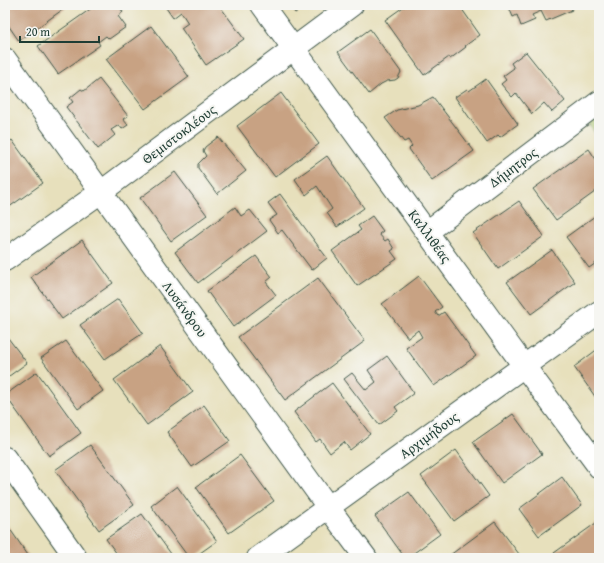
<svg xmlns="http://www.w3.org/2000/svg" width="604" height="563" viewBox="0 0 604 563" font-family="'Gentium Book Plus',serif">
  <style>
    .park { fill: url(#park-crowns); stroke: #617e4c }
    .building { fill: #c8a283 }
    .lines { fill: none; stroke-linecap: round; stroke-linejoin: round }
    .minor-casing { stroke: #3d5548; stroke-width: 24 }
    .minor { stroke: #fff; stroke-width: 22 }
    .labels { text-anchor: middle; stroke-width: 4; stroke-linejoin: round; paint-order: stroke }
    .street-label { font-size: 14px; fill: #1f3d34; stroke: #f6f6f2 }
  </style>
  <defs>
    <pattern id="park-crowns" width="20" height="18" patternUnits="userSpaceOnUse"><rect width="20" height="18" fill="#a3be65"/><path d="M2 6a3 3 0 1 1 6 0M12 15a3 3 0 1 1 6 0" fill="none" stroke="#849c54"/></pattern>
  </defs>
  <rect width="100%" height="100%" fill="#f6f6f2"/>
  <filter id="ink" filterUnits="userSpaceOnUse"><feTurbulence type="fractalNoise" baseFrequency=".025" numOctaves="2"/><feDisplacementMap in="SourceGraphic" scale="8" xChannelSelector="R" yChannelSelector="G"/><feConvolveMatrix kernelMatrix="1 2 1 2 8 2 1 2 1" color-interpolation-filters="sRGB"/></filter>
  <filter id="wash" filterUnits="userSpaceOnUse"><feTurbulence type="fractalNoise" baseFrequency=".012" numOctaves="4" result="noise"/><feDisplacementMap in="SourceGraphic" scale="16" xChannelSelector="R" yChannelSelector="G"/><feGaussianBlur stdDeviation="0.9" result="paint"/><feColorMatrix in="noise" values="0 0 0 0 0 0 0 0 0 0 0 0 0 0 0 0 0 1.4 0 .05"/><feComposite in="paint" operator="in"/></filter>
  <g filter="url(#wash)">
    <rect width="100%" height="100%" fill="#e7e0bc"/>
    <path class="park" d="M599 102V139L583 115Z"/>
    <g id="blocks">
      <g class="building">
        <path d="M5 5H69L19 41 6 22 8 21 5 16Z"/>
        <path d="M96 5H118L123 12 118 16 126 27 109 39 106 36 98 42 100 45 58 74 38 46Z"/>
        <path d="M164 5H219L244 39 206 65 181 28 188 23 181 12 173 18Z"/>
        <path d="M289 5H307L295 13Z"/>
        <path d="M406 5H459L480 35 465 46 466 47 450 59 449 57 424 75 385 20Z"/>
        <path d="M508 5H570L572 10 546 21 541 11 532 15 535 20 521 26 517 15 513 17Z"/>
        <path d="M151 26 189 77 145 109 106 59Z"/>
        <path d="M370 29 401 72 398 78 395 80 387 81 381 84 369 94 338 52Z"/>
        <path d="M526 52 565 101 552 112 544 103 532 114 516 93 512 97 501 84 506 80 503 76 514 68 511 63Z"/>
        <path d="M99 79 128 116 123 119 128 125 122 129 119 125 111 130 115 135 98 149 66 107 73 102 70 98 81 89 84 91Z"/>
        <path d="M486 79 518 124 500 137 498 135 487 143 455 97 467 89 469 91Z"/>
        <path d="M281 93 319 144 275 177 237 126Z"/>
        <path d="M433 97 474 151 432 181 409 149 412 146 408 140 404 142 385 118 397 110 418 105Z"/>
        <path d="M218 137 246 171 217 194 198 168V164L206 156 203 151 205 147Z"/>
        <path d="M12 140 43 183 5 210V145Z"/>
        <path d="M589 149 599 164V189L556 220 533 189Z"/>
        <path d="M327 156 364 208 337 227 327 213 332 209 317 186 306 195 295 179Z"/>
        <path d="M175 172 207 215 171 241 140 198Z"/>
        <path d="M280 194 327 258 312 270 282 230 278 233 269 220 277 215 268 203Z"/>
        <path d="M519 201 544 236 498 269 473 233Z"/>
        <path d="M235 207 241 216 250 210 267 231 198 283 175 252Z"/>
        <path d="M599 213V261L589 268 566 237Z"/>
        <path d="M372 216 383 231 379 234 385 241 388 239 394 249 391 251 397 259 357 286 332 251 361 230 358 226Z"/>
        <path d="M82 240 113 283 62 319 31 277Z"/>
        <path d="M552 250 575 282 531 314 507 282Z"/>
        <path d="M256 256 272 277 266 282 276 295 233 327 207 291Z"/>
        <path d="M419 276 442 307 435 312 438 316 444 312 476 356 434 386 406 348 422 337 418 330 408 338 382 304Z"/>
        <path d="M318 278 365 341 285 400 238 337Z"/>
        <path d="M118 299 143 333 105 359 80 325Z"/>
        <path d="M5 334 27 363 5 379Z"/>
        <path d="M66 341 103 391 78 409 41 358Z"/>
        <path d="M160 346 193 392 147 425 114 380Z"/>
        <path d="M599 348V402L574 367Z"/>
        <path d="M387 356 414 393 395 407 398 411 379 425 344 379 352 373 366 390 376 382 368 370Z"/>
        <path d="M37 372 81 433 49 456 5 395Z"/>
        <path d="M332 383 370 434 350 450 344 442 330 453 320 439 316 442 294 412Z"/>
        <path d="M204 405 230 441 192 467 167 432Z"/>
        <path d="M513 414 542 454 502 483 473 442Z"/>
        <path d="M90 445 134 505 99 530 55 470Z"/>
        <path d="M456 450 489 496 454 521 421 476Z"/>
        <path d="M240 455 274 501 229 533 196 487Z"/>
        <path d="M562 477 582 505 539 536 519 509Z"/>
        <path d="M177 486 217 541 193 558H189L151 506Z"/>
        <path d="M409 492 440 534 407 558H405L375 516Z"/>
        <path d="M142 514 161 540 174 558H120L106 539Z"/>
        <path d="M5 522 30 558H5Z"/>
        <path d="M495 522 522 558H446Z"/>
        <path d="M596 523 599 527V558H557L554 553Z"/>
      </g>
    </g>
  </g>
  <g filter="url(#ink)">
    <use href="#blocks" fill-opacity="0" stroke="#3d5548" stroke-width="1"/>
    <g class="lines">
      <g class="minor-casing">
        <g id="minor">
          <path d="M262 5 524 366 599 467"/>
          <path d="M5 59 328 507 366 558"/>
          <path d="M427 232 599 102"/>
          <path d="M5 260 101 192 352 5"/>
          <path d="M5 458 76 558"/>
          <path d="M258 558 599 312"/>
        </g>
      </g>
      <use href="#minor" class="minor"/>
    </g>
  </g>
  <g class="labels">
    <g class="street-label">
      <text transform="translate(179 134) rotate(-37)" y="5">Θεμιστοκλέους</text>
      <text transform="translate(513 167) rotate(-37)" y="5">Δήμητρος</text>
      <text transform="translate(430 236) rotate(54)" y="5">Καλλιθέας</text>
      <text transform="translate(185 309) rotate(54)" y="5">Λυσάνδρου</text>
      <text transform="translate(429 435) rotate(-36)" y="5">Αρχιμήδους</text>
    </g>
  </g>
  <rect width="604" height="563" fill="none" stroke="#f6f6f2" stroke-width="20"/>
  <path d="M20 36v6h79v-6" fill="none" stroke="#1f3d34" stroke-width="2"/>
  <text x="26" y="36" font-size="12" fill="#1f3d34" stroke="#f6f6f2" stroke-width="3" paint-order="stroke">20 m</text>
</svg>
